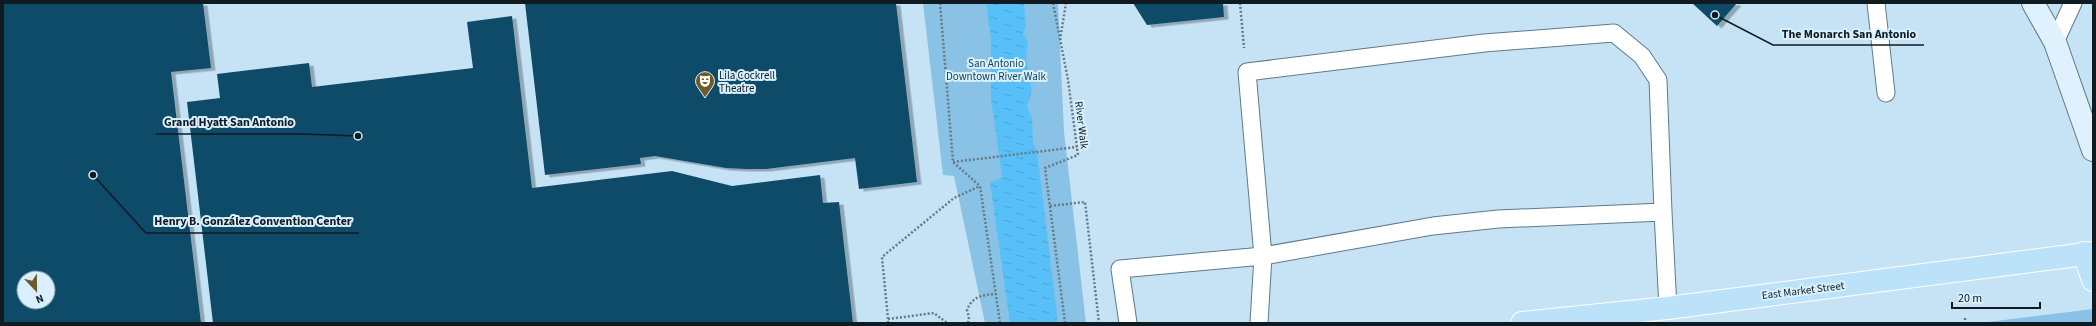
<svg xmlns="http://www.w3.org/2000/svg" width="2096" height="326" viewBox="0 0 2096 326" font-family="'Source Sans 3',sans-serif">
  <style>
    .park { fill: #89c2e4 }
    .water { fill: url(#water-ripples) }
    .building { fill: #114b68; fill-rule: evenodd; filter: url(#shadow) }
    .lines { fill: none; stroke-linecap: round; stroke-linejoin: round }
    .lane-casing { stroke: #5f7a8a; stroke-width: 19 }
    .secondary-casing { stroke: #5f7a8a; stroke-width: 24 }
    .primary-casing { stroke: #fff; stroke-width: 24 }
    .path { stroke: #667a85; stroke-width: 2.5; stroke-dasharray: 2 2; stroke-linecap: butt }
    .lane { stroke: #fff; stroke-width: 17 }
    .secondary { stroke: #def1fc; stroke-width: 22 }
    .primary { stroke: #bce2f9; stroke-width: 22 }
    .labels { text-anchor: middle; stroke-width: 4; stroke-linejoin: round; paint-order: stroke }
    .park-label { font-size: 11px; fill: #154158; stroke: #d8f0fe }
    .poi-label { font-size: 11px; fill: #101b21; stroke: #d8f0fe; text-anchor: start }
    .street-label { font-size: 11px; fill: #101b21; stroke: #d8f0fe }
    .leader { fill: none; stroke: #101b21; stroke-width: 1.5 }
    .callout-dot { fill: #101b21; stroke: #d8f0fe; stroke-width: 1.5 }
    .callout-label { font-size: 12px; text-anchor: middle; font-weight: bold; fill: #101b21; stroke: #d8f0fe; stroke-width: 4; stroke-linejoin: round; paint-order: stroke }
  </style>
  <defs>
    <pattern id="water-ripples" width="26" height="14" patternUnits="userSpaceOnUse"><rect width="26" height="14" fill="#58c0f8"/><path d="M2 4q2-2 4 0t4 0M15 11q2-2 4 0t4 0" fill="none" stroke="#4ca4d4"/></pattern>
    <filter id="shadow"><feDropShadow dx="4.5" dy="2.5" stdDeviation="0" flood-color="#0004"/></filter>
  </defs>
  <rect width="100%" height="100%" fill="#c6e3f5"/>
  <g class="park">
    <path d="M923 3H1058L1064 132 1086 323H985L954 176 943 175Z"/>
    <path d="M2093 309V323H1980Z"/>
  </g>
  <path class="water" d="M986 3H1024L1026 27 1023 33 1028 42 1026 59 1032 91 1027 107 1032 118 1033 143 1037 151 1058 323H1010L990 183 999 179 1002 176 991 98V39Z"/>
  <g class="building">
    <path d="M3 3H203L211 68 171 72 201 323H3ZM24 278H48V302H24Z"/>
    <path d="M525 3H896L917 182 859 189 855 158 766 169H746L726 168 655 156 640 158 641 164 545 175Z"/>
    <path d="M1133 3H1223L1224 17 1147 25Z"/>
    <path d="M1692 3H1737L1717 26Z"/>
    <path d="M512 16 532 188 672 171 732 186 820 175 823 203 839 202 853 323H213L187 102 220 98 217 74 309 63 312 87 473 68 467 22Z"/>
  </g>
  <g class="lines">
    <g class="lane-casing">
      <g id="lane">
        <path d="M1876 3 1886 93"/>
        <path d="M2055 42 2073 3"/>
        <path d="M1663 212 1658 80 1642 56 1614 33 1484 43 1247 72 1263 256 1433 226 1498 219 1663 212 1668 308"/>
        <path d="M1128 323 1120 269 1263 256 1259 323"/>
      </g>
    </g>
    <g class="secondary-casing">
      <path id="secondary" d="M2033 3 2055 42 2093 150"/>
    </g>
    <g class="primary-casing">
      <g id="primary">
        <path d="M2084 253 2093 280"/>
        <path d="M1522 323 1668 308 2093 253"/>
      </g>
    </g>
    <g class="path">
      <path d="M940 3 953 162 980 186 1000 323"/>
      <path d="M1053 3 1068 80 1078 155 1045 168 1065 323"/>
      <path d="M1240 3 1244 48"/>
      <path d="M1060 40 1066 3"/>
      <path d="M953 162 1077 147"/>
      <path d="M1050 206 1085 202 1099 323"/>
      <path d="M1965 318V323"/>
      <path d="M888 319 882 257 954 198 980 186"/>
      <path d="M888 323V319L934 313 947 323"/>
      <path d="M968 323 969 317 967 310C973 296 982 295 996 294"/>
    </g>
    <use href="#lane" class="lane"/>
    <use href="#secondary" class="secondary"/>
    <use href="#primary" class="primary"/>
  </g>
  <defs>
    <g id="theatre-pin" transform="scale(1)"><path d="M0 17L-7.5 6A9.5 9.5 0 1 1 7.5 6Z" fill="#705a29" stroke="#d8f0fe"/><path d="M-5-5.5Q0-4 5-5.5V0Q5 5 0 6Q-5 5-5 0ZM-3.3-2.5H-1v1.5H-3.3ZM1-2.5H3.3v1.5H1ZM-2.8 1Q0 5.5 2.8 1Z" fill="#fff"/></g>
  </defs>
  <g fill-rule="evenodd">
    <use href="#theatre-pin" x="705" y="81"/>
  </g>
  <g class="labels">
    <g class="park-label">
      <text x="996" y="67">San Antonio<tspan x="996" dy="13">Downtown River Walk</tspan></text>
    </g>
    <g class="poi-label">
      <text x="719" y="79">Lila Cockrell<tspan x="719" dy="13">Theatre</tspan></text>
    </g>
    <g class="street-label">
      <text transform="translate(1082 125) rotate(83)" y="4">River Walk</text>
      <text transform="translate(1803 290) rotate(-7)" y="4">East Market Street</text>
    </g>
  </g>
  <path class="leader" d="M1715 15L1773 45H1924M358 136L302 134H156M93 175L146 233H359"/>
  <g class="callout-dot">
    <circle cx="1715" cy="15" r="4"/>
    <circle cx="358" cy="136" r="4"/>
    <circle cx="93" cy="175" r="4"/>
  </g>
  <g class="callout-label">
    <text x="1849" y="38">The Monarch San Antonio</text>
    <text x="229" y="126">Grand Hyatt San Antonio</text>
    <text x="253" y="225">Henry B. González Convention Center</text>
  </g>
  <rect width="2096" height="326" fill="none" stroke="#101b21" stroke-width="8"/>
  <g transform="translate(36 290) rotate(158)"><circle r="19" fill="#d8f0fe" stroke="#889ba6"/>
  <path d="M0-3L7 15L0 10L-7 15Z" fill="#705a29"/>
  <text y="-6" font-size="11" font-weight="bold" text-anchor="middle" fill="#101b21">N</text>
  </g>
  <path d="M1952 302v6h88v-6" fill="none" stroke="#101b21" stroke-width="2"/>
  <text x="1958" y="302" font-size="12" fill="#101b21" stroke="#d8f0fe" stroke-width="3" paint-order="stroke">20 m</text>
</svg>
